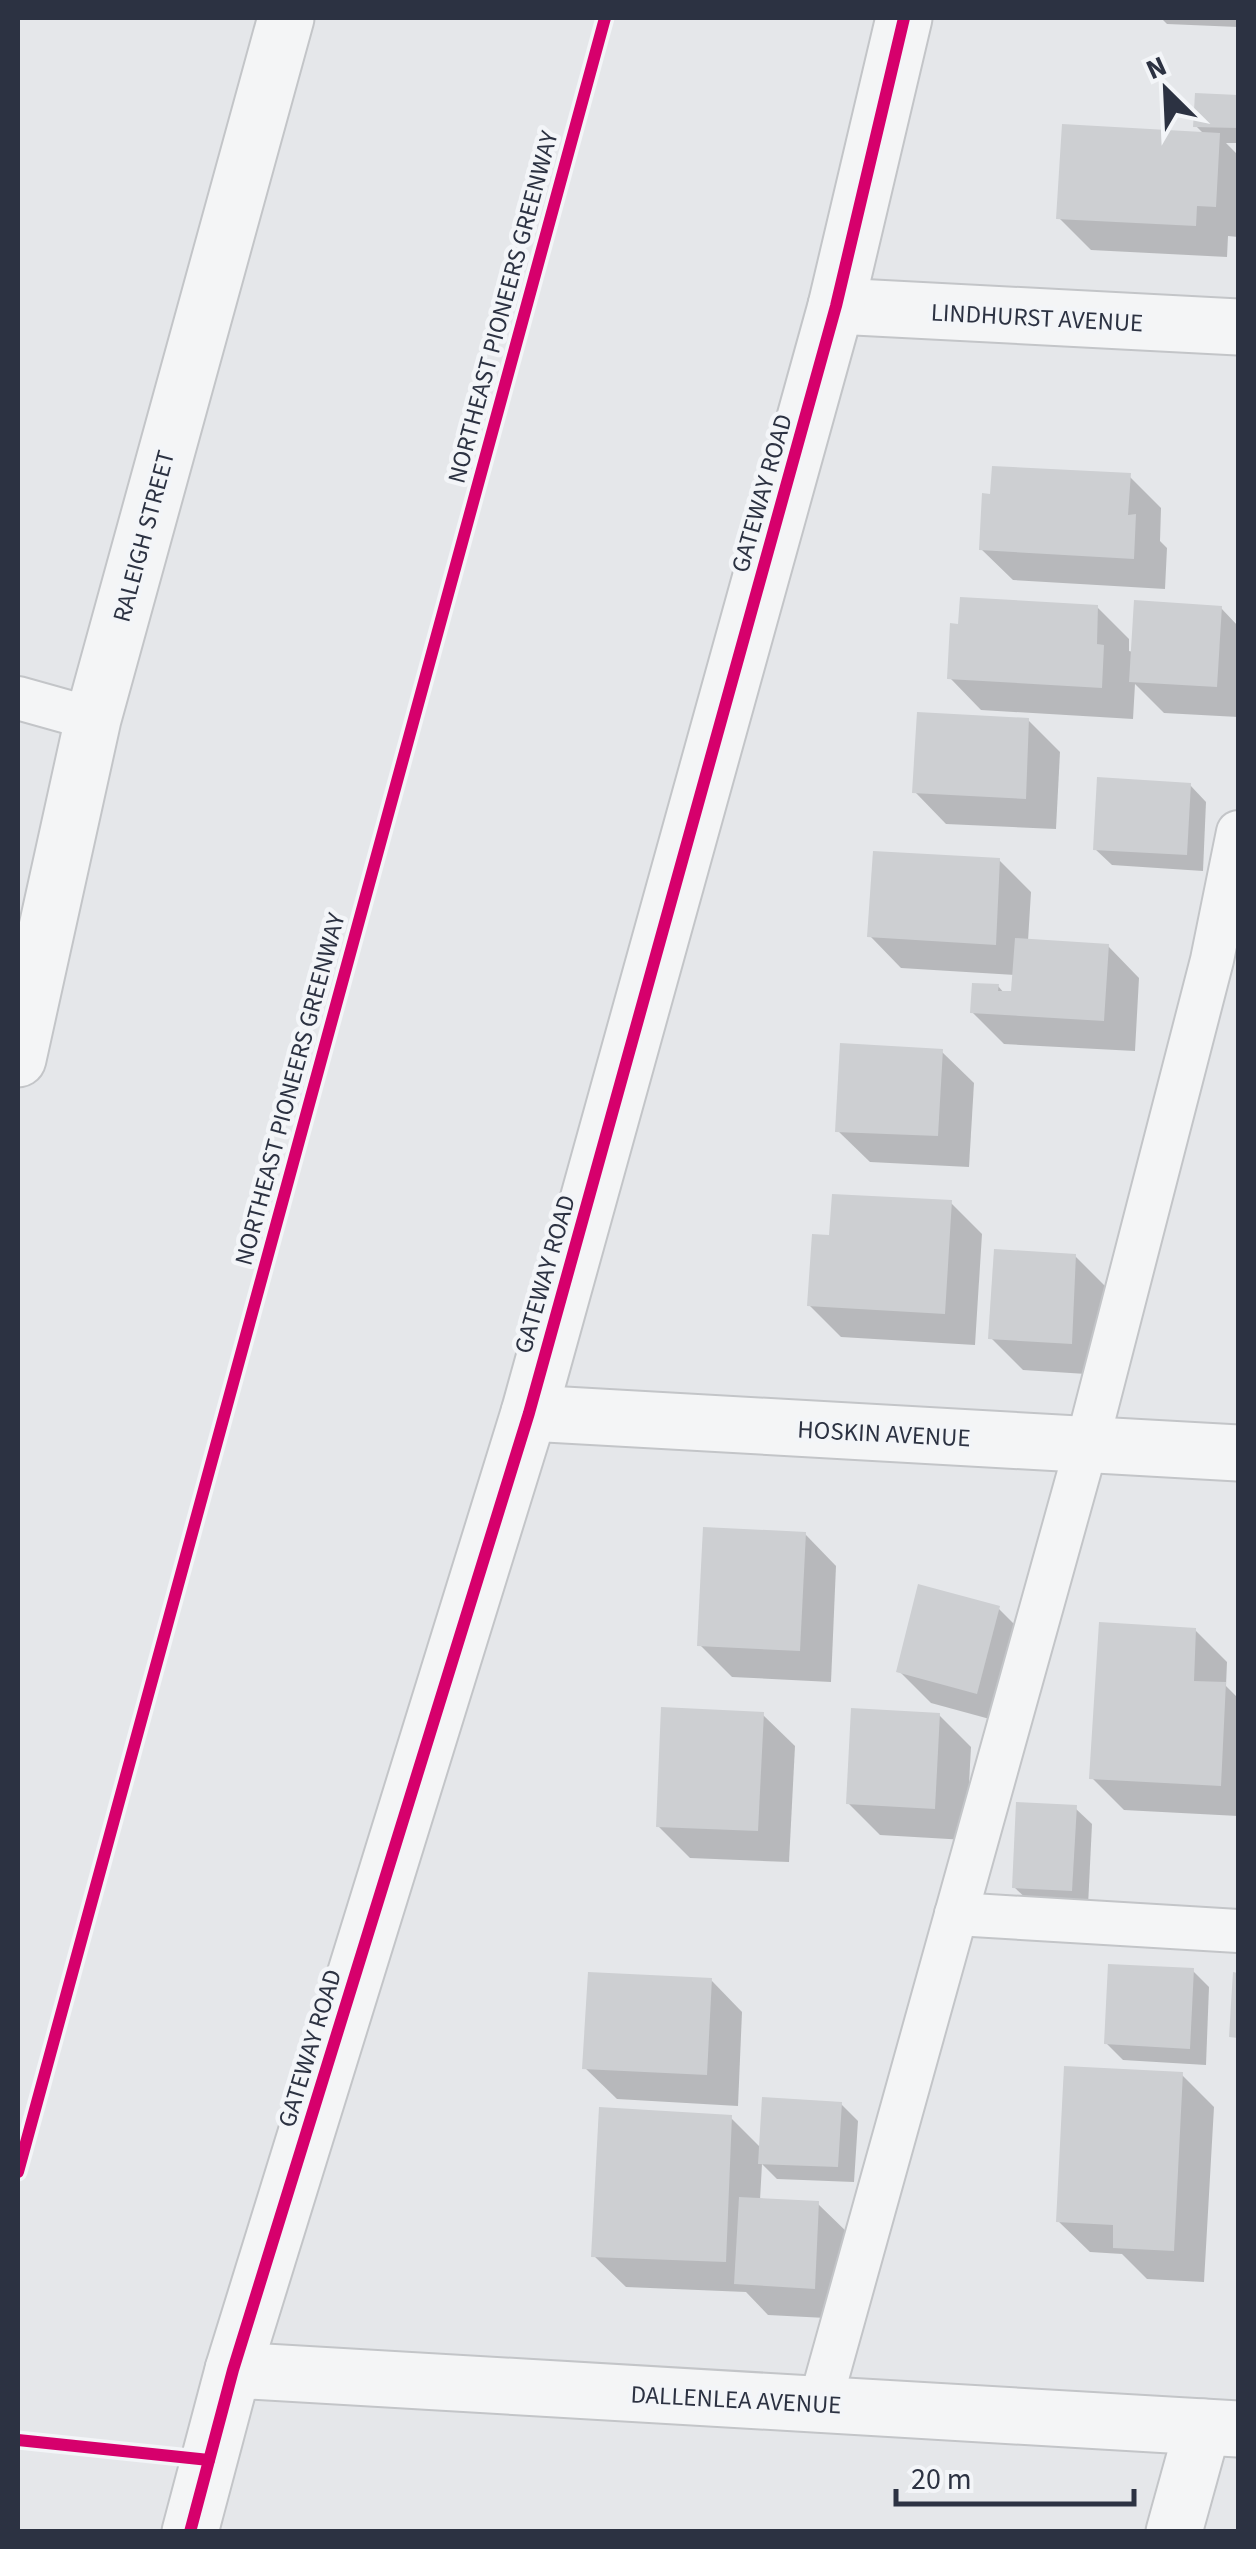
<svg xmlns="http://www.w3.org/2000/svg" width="1256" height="2549" viewBox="0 0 1256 2549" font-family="'Source Sans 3',sans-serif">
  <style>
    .shadow { fill: #0003 }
    .building { fill: #cdcfd2 }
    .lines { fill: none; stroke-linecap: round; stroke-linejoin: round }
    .service-casing { stroke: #c3c5c8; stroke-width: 46 }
    .minor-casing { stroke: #c3c5c8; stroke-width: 59 }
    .tertiary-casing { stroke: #c3c5c8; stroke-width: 59 }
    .service { stroke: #f4f5f6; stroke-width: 42 }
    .minor { stroke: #f4f5f6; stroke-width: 55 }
    .tertiary { stroke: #f4f5f6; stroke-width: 55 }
    .cycleway-casing { stroke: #f3f5f8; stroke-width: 19 }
    .cycleway { stroke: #d6006c; stroke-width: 12 }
    .labels { text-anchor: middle; stroke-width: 9; stroke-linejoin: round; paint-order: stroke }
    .street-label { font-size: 25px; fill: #2c3242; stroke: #f3f5f8 }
  </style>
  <rect width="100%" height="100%" fill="#e5e7ea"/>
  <g class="shadow">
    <path d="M1161 18H1238V27L1167 24Z"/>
    <path d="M1197 95 1238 97V143H1226L1238 155V237L1228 236 1227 257 1091 250 1059 218 1205 135 1196 126Z"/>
    <path d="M1129 476 1161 508 1160 541 1167 548 1165 589 1013 580 981 549Z"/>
    <path d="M1097 607 1129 639V651L1133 652 1221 608 1238 626V717L1164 713 1135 684 1133 719 981 710 950 678Z"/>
    <path d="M1028 720 1060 752 1056 829 946 824 915 792Z"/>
    <path d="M1190 785 1206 802 1203 871 1112 865 1095 849Z"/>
    <path d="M999 860 1031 892 1028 941 1108 946 1139 978 1135 1051 1004 1044 972 1012 998 986 1005 994H1014L1015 975 901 968 870 936Z"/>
    <path d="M942 1052 974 1083 969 1167 870 1162 838 1131Z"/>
    <path d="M950 1202 982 1234 975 1345 841 1337 809 1305 832 1238Z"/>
    <path d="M1075 1256 1107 1288 1102 1375 1023 1370 991 1338Z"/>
    <path d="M805 1534 836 1566 831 1682 732 1677 700 1645Z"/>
    <path d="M998 1608 1030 1640 1008 1724 931 1703 899 1671Z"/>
    <path d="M1195 1630 1227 1662 1226 1686 1238 1698V1816L1124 1810 1092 1778Z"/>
    <path d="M763 1715 795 1746 789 1862 690 1858 658 1826Z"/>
    <path d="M939 1715 971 1747 966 1840 880 1835 848 1803Z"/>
    <path d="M1075 1808 1092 1824 1088 1906 1031 1903 1014 1887Z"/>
    <path d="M1193 1971 1209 1987 1206 2065 1123 2060 1106 2043Z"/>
    <path d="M711 1980 742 2012 738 2106 617 2099 585 2068Z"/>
    <path d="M1182 2075 1214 2107 1204 2282 1147 2279 1122 2254 1090 2252 1058 2221Z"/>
    <path d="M841 2104 858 2121 854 2182 777 2179 762 2164 760 2200 818 2204 850 2235 845 2319 768 2315 746 2292 626 2287 594 2256 730 2117 761 2148Z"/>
  </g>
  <g class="building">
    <path d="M1195 93 1238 95V128L1193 127Z"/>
    <path d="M1062 124 1220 133 1216 207 1197 206 1196 226 1056 219Z"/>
    <path d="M992 466 1131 473 1128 515 1136 514 1134 559 979 550 982 493 990 494Z"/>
    <path d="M960 597 1098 605 1097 644 1104 645 1102 688 947 679 950 623 958 624Z"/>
    <path d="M1134 600 1222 606 1217 687 1129 682Z"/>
    <path d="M917 712 1029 718 1026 799 912 793Z"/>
    <path d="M1097 777 1191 783 1187 855 1093 850Z"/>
    <path d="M873 851 1000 858 996 945 867 937Z"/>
    <path d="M1015 938 1109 944 1104 1021 970 1013 972 983 999 984 998 991H1011Z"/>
    <path d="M840 1043 943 1049 938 1136 835 1132Z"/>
    <path d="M832 1194 952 1200 945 1314 807 1306 812 1234 829 1235Z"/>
    <path d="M994 1249 1076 1254 1072 1344 988 1339Z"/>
    <path d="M703 1527 806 1532 800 1651 697 1646Z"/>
    <path d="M918 1584 1000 1606 977 1694 896 1672Z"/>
    <path d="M1099 1622 1196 1628 1194 1681 1226 1682 1221 1786 1089 1779Z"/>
    <path d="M661 1707 764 1712 758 1831 656 1827Z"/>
    <path d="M851 1708 940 1713 935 1809 846 1804Z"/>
    <path d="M1016 1802 1077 1805 1072 1891 1012 1888Z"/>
    <path d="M1108 1964 1194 1968 1190 2049 1104 2044Z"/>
    <path d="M588 1972 712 1978 707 2075 582 2069Z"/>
    <path d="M1233 1972 1238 1973V2038L1229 2037Z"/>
    <path d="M1064 2066 1183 2072 1174 2251 1113 2248V2225L1056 2222Z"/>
    <path d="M762 2097 842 2102 838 2167 758 2164Z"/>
    <path d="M599 2107 732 2115 726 2262 591 2257Z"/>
    <path d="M739 2197 819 2201 815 2289 734 2284Z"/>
  </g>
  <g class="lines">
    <g class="service-casing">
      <g id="service">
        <path d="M18 698 93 719"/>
        <path d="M956 1914 1238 1931"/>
        <path d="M820 2403 1087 1444 1212 960 1238 832"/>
      </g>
    </g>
    <g class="minor-casing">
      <g id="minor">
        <path d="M836 306 1238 327"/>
        <path d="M529 1413 1238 1453"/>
        <path d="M233 2370 1238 2429"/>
        <path d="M1174 2532 1203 2427"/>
      </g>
    </g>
    <g class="tertiary-casing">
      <g id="tertiary">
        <path d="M18 1059 93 719 286 18"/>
        <path d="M190 2532 233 2370 529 1413 836 306 904 18"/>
      </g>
    </g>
    <use href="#service" class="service"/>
    <use href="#minor" class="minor"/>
    <use href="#tertiary" class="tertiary"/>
    <g class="cycleway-casing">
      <g id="cycleway">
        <path d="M18 2172 605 18"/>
        <path d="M18 2440 209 2460"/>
        <path d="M190 2532 233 2370 529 1413 836 306 904 18"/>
      </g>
    </g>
    <use href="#cycleway" class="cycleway"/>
  </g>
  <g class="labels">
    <g class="street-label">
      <text transform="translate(502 307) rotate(-75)" y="9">NORTHEAST PIONEERS GREENWAY</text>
      <text transform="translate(1037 317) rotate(3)" y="9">LINDHURST AVENUE</text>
      <text transform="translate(761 493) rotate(-74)" y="9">GATEWAY ROAD</text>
      <text transform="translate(143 536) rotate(-75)" y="9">RALEIGH STREET</text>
      <text transform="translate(289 1089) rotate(-75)" y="9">NORTHEAST PIONEERS GREENWAY</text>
      <text transform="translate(544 1274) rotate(-74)" y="9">GATEWAY ROAD</text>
      <text transform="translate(884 1433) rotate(3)" y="9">HOSKIN AVENUE</text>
      <text transform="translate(309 2048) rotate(-73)" y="9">GATEWAY ROAD</text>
      <text transform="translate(736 2399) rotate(3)" y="9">DALLENLEA AVENUE</text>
    </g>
  </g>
  <rect width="1256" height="2549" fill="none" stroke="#2c3242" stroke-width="40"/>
  <g transform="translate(1166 90) rotate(336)" stroke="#f3f5f8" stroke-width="8" paint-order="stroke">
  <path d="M0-8L18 38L0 25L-18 38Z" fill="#2c3242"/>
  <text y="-15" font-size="28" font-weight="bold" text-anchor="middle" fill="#2c3242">N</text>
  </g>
  <path d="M896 2489v15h238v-15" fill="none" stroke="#2c3242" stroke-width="5"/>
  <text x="911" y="2489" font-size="30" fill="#2c3242" stroke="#f3f5f8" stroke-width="8" paint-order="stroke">20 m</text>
</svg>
